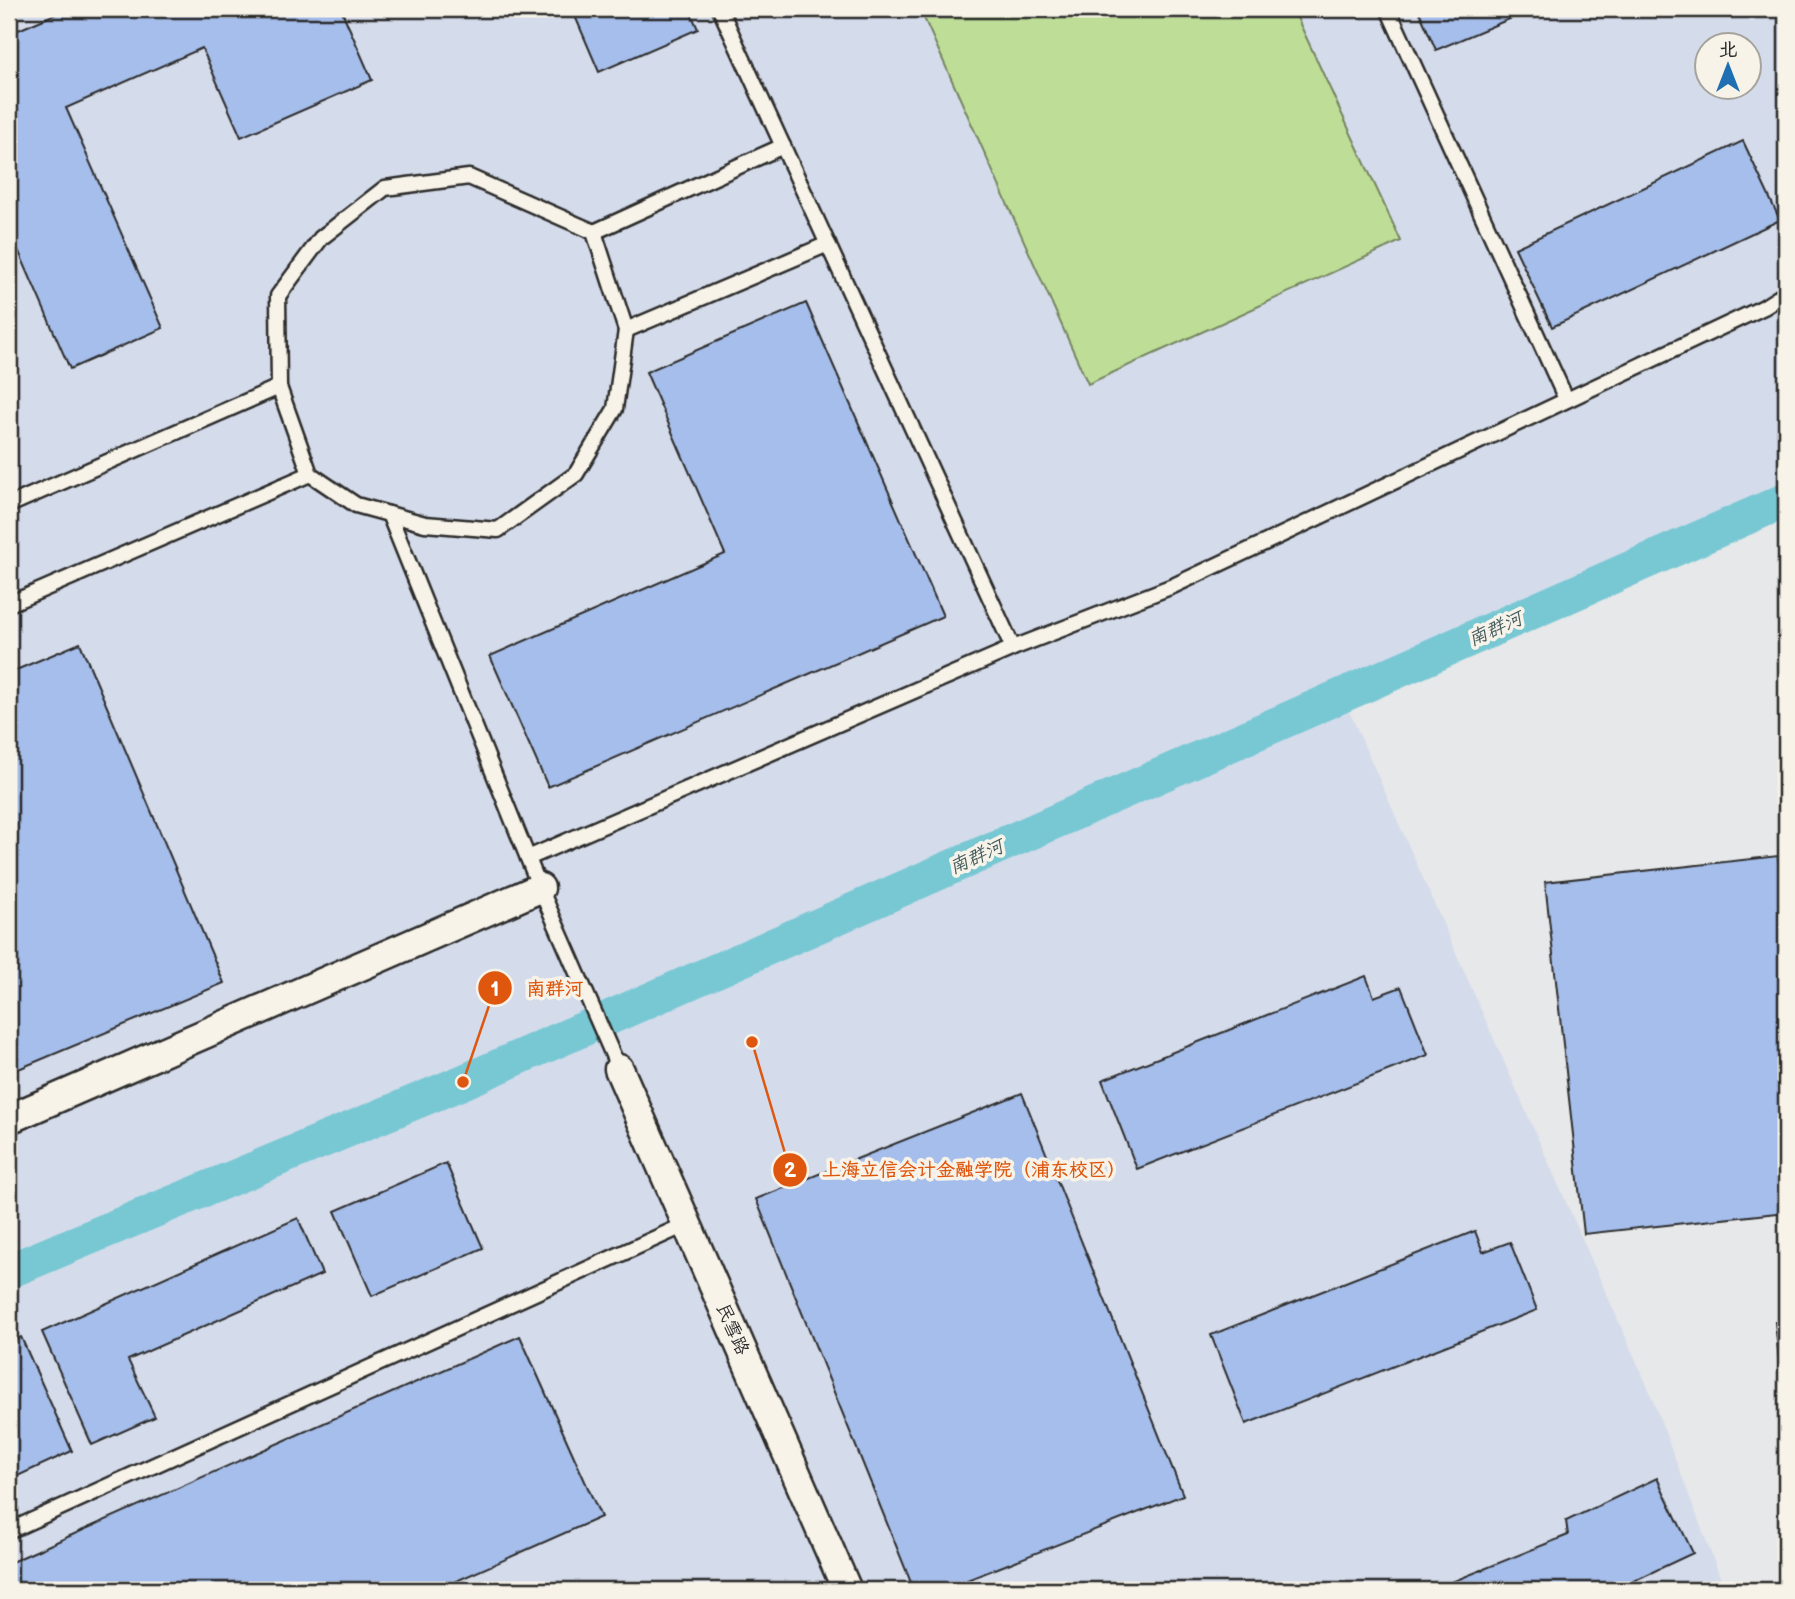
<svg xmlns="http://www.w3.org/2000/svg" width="1795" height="1599" viewBox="0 0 1795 1599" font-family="'Balsamiq Sans','LXGW WenKai TC',sans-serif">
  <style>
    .built { fill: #d4dbea; fill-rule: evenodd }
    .green { fill: #bede97; stroke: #748461; stroke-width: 2 }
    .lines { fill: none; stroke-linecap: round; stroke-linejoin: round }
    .canal { stroke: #78c8d4; stroke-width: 35 }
    .building { fill: #a6beeb; stroke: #2b2b2b; stroke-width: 2 }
    .service-casing { stroke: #2b2b2b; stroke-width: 19 }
    .minor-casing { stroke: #2b2b2b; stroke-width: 33 }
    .service { stroke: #f7f3e8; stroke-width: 14 }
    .minor { stroke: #f7f3e8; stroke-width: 28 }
    .labels { text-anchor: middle; stroke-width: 7; stroke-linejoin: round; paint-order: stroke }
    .street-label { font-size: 18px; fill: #2b2b2b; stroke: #f7f3e8 }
    .water-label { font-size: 19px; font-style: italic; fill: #425a5e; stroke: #f7f3e8 }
    .leader { fill: none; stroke: #df570e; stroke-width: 2.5 }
    .callout-dot { fill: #df570e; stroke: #f7f3e8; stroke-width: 2.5 }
    .mark-label { font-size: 21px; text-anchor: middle; font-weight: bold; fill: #fff }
    .callout-label { font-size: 19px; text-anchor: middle; font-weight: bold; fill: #df570e; stroke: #f7f3e8; stroke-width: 7; stroke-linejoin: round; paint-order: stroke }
  </style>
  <rect width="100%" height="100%" fill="#e7e8e9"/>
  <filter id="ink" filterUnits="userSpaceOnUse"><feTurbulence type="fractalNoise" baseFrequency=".0143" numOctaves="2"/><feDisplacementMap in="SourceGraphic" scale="14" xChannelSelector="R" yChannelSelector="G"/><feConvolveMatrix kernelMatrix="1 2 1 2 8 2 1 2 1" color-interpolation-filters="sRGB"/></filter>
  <g filter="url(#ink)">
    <path class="built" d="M9 9H1786V500L1342 695 1649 1390 1725 1590H9ZM1708 46H1750V88H1708Z"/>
    <path class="green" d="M920 9H1293L1401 241 1088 384Z"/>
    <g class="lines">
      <path class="canal" d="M9 1271 463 1082 1786 500"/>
    </g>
    <g class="building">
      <path d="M67 9H341L372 80 241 137 202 48 66 108 163 328 70 369 9 229V34Z"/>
      <path d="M572 9H689L698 29 599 72Z"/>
      <path d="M1418 9H1533L1436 50Z"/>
      <path d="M1743 141 1780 220 1552 327 1515 248Z"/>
      <path d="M806 303 943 616 548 787 490 656 725 554 646 372Z"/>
      <path d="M80 643 224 983 9 1073V673Z"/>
      <path d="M1778 856 1786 926V1212L1584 1234 1545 882Z"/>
      <path d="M1366 976 1374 997 1401 987 1428 1055 1137 1169 1102 1080Z"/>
      <path d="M1022 1093 1183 1495 942 1590H914L756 1199Z"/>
      <path d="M446 1163 483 1248 372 1296 335 1211Z"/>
      <path d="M298 1218 322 1274 128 1360 155 1417 92 1445 42 1332Z"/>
      <path d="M1475 1231 1483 1252 1510 1242 1537 1310 1246 1424 1211 1335Z"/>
      <path d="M1786 1321V1426L1775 1322Z"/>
      <path d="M520 1336 601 1517 436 1590H9V1563Z"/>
      <path d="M21 1337 72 1451 9 1480V1343Z"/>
      <path d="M1657 1478 1693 1553 1633 1581 1634 1590H1432L1568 1535 1566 1521Z"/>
    </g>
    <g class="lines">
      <g class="service-casing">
        <g id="service">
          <path d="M720 9 1013 648"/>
          <path d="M1388 9 1566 399"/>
          <path d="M469 177 594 232 626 330 615 409 576 474 498 530 425 524 356 505 310 474 279 387 278 296 321 238 385 188Z"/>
          <path d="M594 232 783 146"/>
          <path d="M626 330 828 244"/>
          <path d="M9 505 279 387"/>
          <path d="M389 514 540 888 619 1069"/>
          <path d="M9 604 310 474"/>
          <path d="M528 858 1013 648 1173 586 1764 307 1786 293"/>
          <path d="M9 1531 687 1224"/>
        </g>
      </g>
      <g class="minor-casing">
        <g id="minor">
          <path d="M619 1069 847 1590"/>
          <path d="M9 1119 540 888"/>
        </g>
      </g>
      <use href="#service" class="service"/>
      <use href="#minor" class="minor"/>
    </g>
  </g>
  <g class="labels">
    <g class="street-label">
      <text transform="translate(733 1329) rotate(66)" y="6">民雪路</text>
    </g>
    <g class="water-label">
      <text transform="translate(1495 628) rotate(-24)" y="7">南群河</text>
      <text transform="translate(976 856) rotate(-24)" y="7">南群河</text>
    </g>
  </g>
  <path class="leader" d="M463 1082L495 988M752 1042L790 1170"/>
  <g class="callout-dot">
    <circle cx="463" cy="1082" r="7"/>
    <circle cx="752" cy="1042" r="7"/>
    <circle cx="495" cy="988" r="18"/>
    <circle cx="790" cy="1170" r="18"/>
  </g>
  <g class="mark-label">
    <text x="495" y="996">1</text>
    <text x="790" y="1177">2</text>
  </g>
  <g class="callout-label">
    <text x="555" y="995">南群河</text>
    <text x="974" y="1176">上海立信会计金融学院（浦东校区）</text>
  </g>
  <rect width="1795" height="1599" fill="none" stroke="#f7f3e8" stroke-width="35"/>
  <rect x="18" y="18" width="1760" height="1564" fill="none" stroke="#2b2b2b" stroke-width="2.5" filter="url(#ink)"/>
  <g transform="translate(1728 66)"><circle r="33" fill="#f7f3e8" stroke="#a5a39c" stroke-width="2"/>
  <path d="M0-5L12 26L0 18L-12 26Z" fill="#1f6fb2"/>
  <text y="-10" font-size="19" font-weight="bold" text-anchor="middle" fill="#2b2b2b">北</text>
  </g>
</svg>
